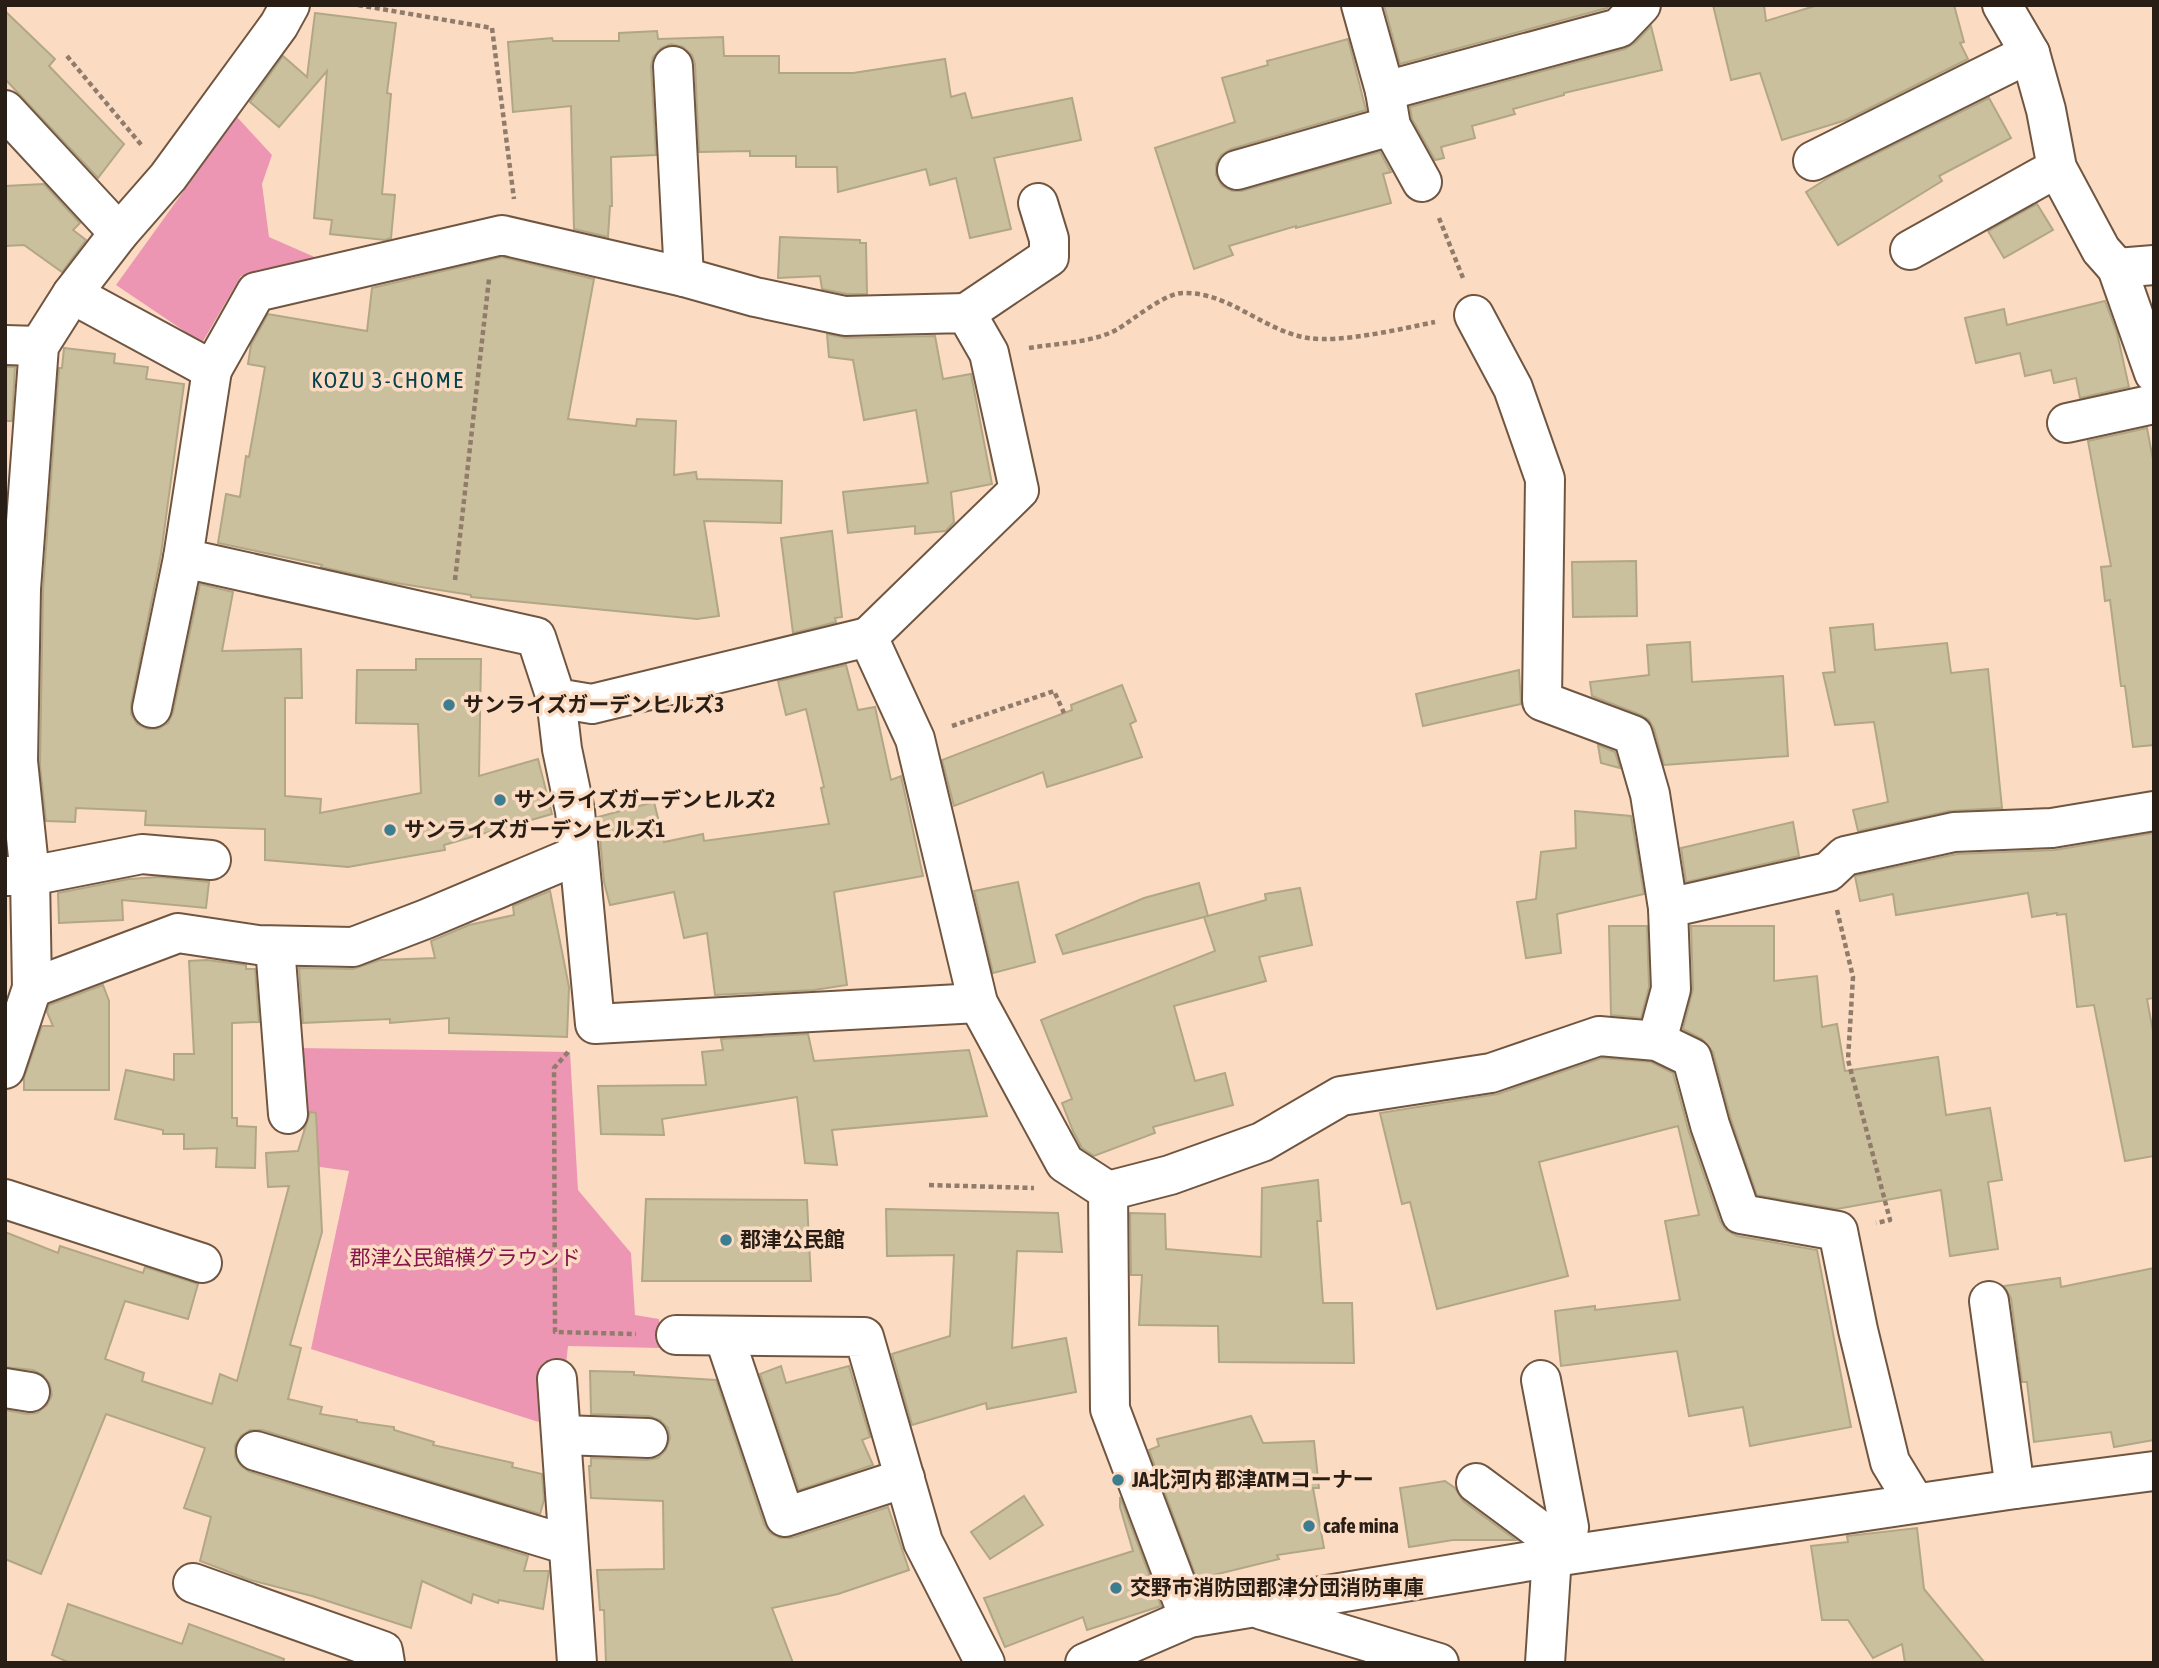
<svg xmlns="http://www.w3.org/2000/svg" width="2159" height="1668" viewBox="0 0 2159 1668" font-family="'Asap Condensed','Noto Sans JP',sans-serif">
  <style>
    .green { fill: #ed96b4 }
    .building { fill: #cbc09e; stroke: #b1a685; stroke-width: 2 }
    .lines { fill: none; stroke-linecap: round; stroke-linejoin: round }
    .minor-casing { stroke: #705641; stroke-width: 42 }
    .path { stroke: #917c6c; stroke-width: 4.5; stroke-dasharray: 5 3.5; stroke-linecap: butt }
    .minor { stroke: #fff; stroke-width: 38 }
    .poi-dot { fill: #3c7e90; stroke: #fbdcc3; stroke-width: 2.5 }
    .labels { text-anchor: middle; stroke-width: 7; stroke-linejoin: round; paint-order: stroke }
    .poi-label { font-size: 21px; font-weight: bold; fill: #291e15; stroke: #fbdcc3; text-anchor: start }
    .park-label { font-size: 21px; fill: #85154c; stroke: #fbdcc3 }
    .neighbourhood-label { font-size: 23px; letter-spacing: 2px; fill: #06414f; stroke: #fbdcc3 }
  </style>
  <rect width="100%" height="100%" fill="#fbdcc3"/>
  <g class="green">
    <path d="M237 117 272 155 262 184 269 237 326 262 241 276 202 343 116 285Z"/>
    <path d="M296 1048 570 1052 578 1190 631 1253 635 1315 659 1319 660 1348 568 1346 566 1364H544L545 1424 311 1349 349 1171 306 1165Z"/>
  </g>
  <g class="building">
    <path d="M1384 5H1610L1607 8 1400 64Z"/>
    <path d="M1713 5H1764L1766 21 1818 5H1954L1964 42 1960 43 1968 59 1846 120 1782 140 1760 73 1731 80Z"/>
    <path d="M5 11 55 59 49 66 124 144 98 178 5 79Z"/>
    <path d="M315 13 396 23 387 93 391 94 382 194 395 195 391 238 385 240 330 234 332 220 314 218 327 71 279 127 250 102 283 56 307 77Z"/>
    <path d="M1651 26 1662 70 1564 93V95L1513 109 1515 114 1472 126 1475 138 1441 147 1444 158 1435 160 1412 119 1410 107 1625 49 1635 43Z"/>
    <path d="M657 31 658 39 723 37 724 56H779V73H853L945 59 951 97 965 93 972 118 1072 98 1081 140 994 158 1011 229 970 238 956 178 930 185 926 169 838 192 837 167H796V156H750V151L699 152 695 64 692 55 683 47 671 44 661 48 653 57 651 66 656 155 611 157 612 206H610L608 237 574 229 571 106 513 112 508 42 552 38 553 41H619V33Z"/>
    <path d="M1348 39 1366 110 1231 149 1221 155 1216 164V175L1222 186 1232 191H1242L1380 152 1391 172 1383 174 1391 203 1296 228V226L1229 246 1233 255 1194 269 1155 148 1235 122 1222 78 1268 65 1267 61Z"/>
    <path d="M1989 98 2011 138 1939 176 1942 181 1838 245 1806 192 1831 176Z"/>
    <path d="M44 184 80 223 73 230 86 240 62 272 24 245 5 246V186Z"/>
    <path d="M2037 204 2053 230 2004 258 1988 231Z"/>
    <path d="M780 237 860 240V243H866L867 294H847L822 289 820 276 778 278Z"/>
    <path d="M502 257 594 279 568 419 636 426 637 419 676 421 674 475 696 472 697 479 782 481 781 523 704 521 719 616 697 619 471 597V595L396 583 321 567 322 565 218 543 226 494 240 497 246 456 249 457 265 367 248 364 251 345 268 314 367 331 372 288Z"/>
    <path d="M2105 301 2117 333 2129 387 2080 398 2076 378 2054 383 2051 370 2025 376 2020 353 1976 363 1965 318 2004 309 2007 325Z"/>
    <path d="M827 334 846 338 935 336 943 379 971 374 992 484 951 492 954 522 946 531 915 534V526L848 533 843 492 928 483 916 410 864 420 853 360 829 357Z"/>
    <path d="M64 348 115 354 114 363 148 367 146 379 184 384 161 554 131 704V714L137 724 147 729H158L168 723 173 713 200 584 233 592 222 651 301 649 302 698H285V796L321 799 320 813 421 793 418 724 356 723 357 670H416V659H481L479 776 538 759 552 814 444 845 445 850 348 867 265 860V829L145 825 146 811 76 808 75 822 46 821 40 765 43 590 59 368H62Z"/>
    <path d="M5 367H15L12 421H5Z"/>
    <path d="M2147 428 2154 465V745L2133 747 2125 686H2121L2110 600 2105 601 2101 567 2111 566 2088 441Z"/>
    <path d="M832 531 842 617 835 618 836 622 793 633 781 538Z"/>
    <path d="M1636 561 1637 616 1573 617 1572 562Z"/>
    <path d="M1873 624 1875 650 1947 643 1951 673 1988 669 2002 808 1949 811 1858 831 1853 810 1888 802 1874 722 1835 725 1823 673 1835 672 1830 628Z"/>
    <path d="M1690 642 1692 682 1783 676 1788 756 1664 765 1654 729 1649 720 1641 715 1592 696 1590 682 1649 675 1647 645Z"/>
    <path d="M846 665 858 710 875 707 891 780 901 776 923 876 834 892 847 985 814 990 715 995 707 933 684 938 674 892 610 905 604 882 598 817 654 802 664 842 703 834 704 841 829 824 821 788 824 787 806 709 786 715 778 681Z"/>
    <path d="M1519 670 1521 704 1423 726 1416 694Z"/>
    <path d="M1122 685 1136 721 1130 724 1142 757 1047 787 1043 772 954 806 942 760 1072 710 1071 705Z"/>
    <path d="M1598 745 1615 752 1620 768 1601 763Z"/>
    <path d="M1575 811 1631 816 1644 894 1557 914 1561 953 1526 958 1517 902 1536 899 1541 852 1576 848Z"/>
    <path d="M1793 822 1799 856 1686 882 1681 848Z"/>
    <path d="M2154 833V998L2147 999 2154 1037V1156L2125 1161 2094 1005 2077 1007 2066 914 2057 915V913L2032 917 2028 893 1896 915 1893 894 1860 901 1855 876 1957 854 2055 850Z"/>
    <path d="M159 877 209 882 206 908 122 900 123 920 59 923 58 893 129 879Z"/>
    <path d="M1018 882 1035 962 993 973 974 891Z"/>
    <path d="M1199 883 1208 916 1063 954 1056 935 1144 898Z"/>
    <path d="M1300 888 1312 945 1259 957 1266 981 1174 1006 1195 1081 1225 1073 1233 1105 1153 1127 1155 1133 1094 1156 1082 1148 1073 1131 1062 1103 1072 1099 1041 1020 1215 951 1204 917 1266 900 1265 894Z"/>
    <path d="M550 891 569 987 567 1037 449 1033V1018L390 1023V1019L303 1023 299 968 353 969 380 960 435 958 431 941 469 925 514 915 513 906Z"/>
    <path d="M1609 926H1647L1649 987 1641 1018 1611 1015Z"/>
    <path d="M1691 926H1774V981L1817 976 1822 1027 1837 1024 1845 1071 1938 1057 1946 1115 1990 1108 2002 1180 1988 1182 1998 1249 1950 1256 1941 1190 1837 1209 1757 1195 1731 1119 1713 1052 1702 1039 1683 1029 1693 989Z"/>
    <path d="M207 960 246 965V969H255L259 1022 232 1023V1118H237V1126L256 1127 255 1168 216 1167 217 1148 184 1149V1134H163V1130L115 1119 126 1070 174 1080V1054H194L189 961Z"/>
    <path d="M103 985 109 1001V1090H24V1078L42 1026H53L47 1012 49 1005Z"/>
    <path d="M808 1034 814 1061 969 1050 987 1116 832 1130 837 1165 805 1163 797 1097 662 1119 664 1135 601 1134 598 1086 706 1085 702 1052 723 1050 721 1039Z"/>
    <path d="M1602 1058 1651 1062 1673 1073 1689 1132 1720 1221 1726 1230 1737 1236 1817 1250 1851 1427 1750 1446 1743 1407 1689 1416 1677 1351 1561 1366 1555 1311 1595 1306V1310L1680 1300 1665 1221 1699 1215 1678 1126 1539 1162 1568 1276 1437 1309 1410 1202 1402 1204 1380 1113 1498 1094Z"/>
    <path d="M310 1112 316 1113 322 1232 290 1345 301 1348 288 1399 322 1407 320 1414 357 1420V1422L394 1427V1430L434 1442 433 1445 513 1463 512 1467 542 1474 544 1500 540 1514 262 1430H250L241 1436 235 1445V1457L241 1466 250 1472 528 1556 524 1571H549L543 1609 499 1600 498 1603 473 1594 471 1603 422 1581 411 1628 312 1596 250 1580 200 1561 211 1517 184 1508 205 1448 106 1414 41 1574 5 1559V1410L27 1414 37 1413 47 1405 52 1395 50 1384 43 1375 33 1370 5 1367V1232L58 1253 60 1246 143 1273 145 1267 198 1284 188 1319 125 1301 105 1359 144 1373 142 1381 212 1404 220 1374 237 1381 289 1186 268 1187 266 1153 298 1151Z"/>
    <path d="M1318 1180 1321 1221H1317L1323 1303H1352L1354 1363 1219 1362 1218 1326 1139 1325 1142 1275H1131L1130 1213 1165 1214 1166 1249 1261 1257 1262 1188Z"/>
    <path d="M646 1199 807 1200 811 1281H642Z"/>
    <path d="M886 1209 1058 1213 1062 1252 1017 1251 1012 1348 1066 1338 1076 1392 987 1409 986 1403 912 1425 892 1354 950 1336 954 1255 887 1256Z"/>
    <path d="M2154 1268V1440L2114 1447 2111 1432 2034 1442 2027 1382H2022L2011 1298 2004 1286 2060 1278 2061 1287Z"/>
    <path d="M781 1366 786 1383 849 1366 870 1437 862 1440 873 1465 799 1490 760 1374Z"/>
    <path d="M590 1371 634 1372V1375L716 1380 764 1524 770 1533 780 1538H792L888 1507 909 1570 838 1594 772 1608 793 1663H606L604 1610H600L597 1570 664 1569 663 1501 591 1498 589 1466H591V1458L647 1460 658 1458 666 1450 670 1438 668 1428 660 1420 649 1416 591 1414Z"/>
    <path d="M1251 1416 1263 1443 1314 1441 1319 1488H1313L1324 1548 1277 1555 1279 1559 1197 1579 1149 1450 1159 1446 1157 1439Z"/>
    <path d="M1445 1481 1455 1488 1463 1501 1516 1540H1453L1409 1547 1400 1488Z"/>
    <path d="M1024 1496 1043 1525 990 1559 971 1532Z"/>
    <path d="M1120 1497 1161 1606 1087 1630 1083 1617 1005 1647 984 1598 1133 1551 1120 1507Z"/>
    <path d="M1917 1528 1924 1589 1985 1663H1905L1902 1644 1873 1658 1848 1620H1822L1811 1546 1848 1542 1847 1536Z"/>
    <path d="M68 1604 182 1644 189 1624 284 1659 283 1663H70L52 1655Z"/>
  </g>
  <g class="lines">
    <g class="minor-casing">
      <g id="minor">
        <path d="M1361 5 1385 91 1391 126 1422 182"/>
        <path d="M2002 5 2030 53 2046 110 2057 168 2101 250 2117 268 2154 373"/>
        <path d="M673 66 684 277"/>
        <path d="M1385 91 1619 28 1641 5"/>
        <path d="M5 110 119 233"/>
        <path d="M1813 161 2030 53"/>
        <path d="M1237 170 1391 126"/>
        <path d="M1910 250 2057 168"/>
        <path d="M2117 268 2154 265"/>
        <path d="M72 294 212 370 256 292 502 235 684 277 755 297 845 316 966 313 989 353 1019 490 868 637 915 739 978 1003 1065 1163 1108 1191 1110 1409 1189 1618"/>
        <path d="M966 313 1049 257V239L1038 203"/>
        <path d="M1474 315 1513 388 1545 479 1542 701 1633 735 1650 794 1668 908"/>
        <path d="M5 345 39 346"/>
        <path d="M212 370 183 558 536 637 556 698 592 704 868 637"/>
        <path d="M2067 423 2154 404"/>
        <path d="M556 698 562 749 575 811 595 1024 978 1003"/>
        <path d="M152 708 183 558"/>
        <path d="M5 876H30L142 854 211 860"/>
        <path d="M275 946 288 1114"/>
        <path d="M32 988 178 933 258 945 353 947 426 919 578 855"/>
        <path d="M1657 1041 1671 989 1668 908 1828 872 1845 856 1954 832 2052 828 2154 811"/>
        <path d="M5 1069 32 988 30 876 18 761 21 589 39 346 72 294 119 233 168 177 279 25 290 5"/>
        <path d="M1108 1191 1170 1175 1262 1142 1341 1096 1491 1073 1599 1036 1657 1041 1692 1058 1710 1125 1741 1214 1838 1231 1858 1330 1890 1462 1915 1503"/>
        <path d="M5 1199 202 1263"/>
        <path d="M1989 1301 2015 1489"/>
        <path d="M676 1335 864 1337 923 1542 985 1663"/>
        <path d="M724 1336 785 1517 905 1478"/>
        <path d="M557 1379 577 1663"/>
        <path d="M1541 1380 1569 1527 1553 1540"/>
        <path d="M5 1388 30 1392"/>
        <path d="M562 1435 648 1438"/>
        <path d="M256 1451 568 1545"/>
        <path d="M1476 1483 1553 1540 1545 1663"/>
        <path d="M193 1583 383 1651 385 1663"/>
        <path d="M1262 1610 1439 1663"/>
        <path d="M1085 1663 1189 1618 1554 1557 2015 1489 2154 1471"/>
      </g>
    </g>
    <g class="path">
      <path d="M358 5 492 28 514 199"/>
      <path d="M67 56 143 147"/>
      <path d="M1439 218 1463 278"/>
      <path d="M1029 348C1059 343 1092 343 1118 329 1134 319 1165 293 1183 293 1230 292 1263 331 1308 338 1341 343 1401 329 1435 322"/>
      <path d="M455 580 489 279"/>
      <path d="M952 726 1054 691 1064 713"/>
      <path d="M1837 910 1853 977 1848 1060 1890 1220 1876 1223"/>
      <path d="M568 1052 554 1068 555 1332 636 1334"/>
      <path d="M929 1185 1034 1188"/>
    </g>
    <use href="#minor" class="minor"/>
  </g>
  <g class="poi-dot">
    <circle cx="449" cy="705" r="7"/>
    <circle cx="500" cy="800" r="7"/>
    <circle cx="390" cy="830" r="7"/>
    <circle cx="726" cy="1240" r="7"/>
    <circle cx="1118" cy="1480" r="7"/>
    <circle cx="1309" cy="1526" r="7"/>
    <circle cx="1116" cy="1588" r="7"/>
  </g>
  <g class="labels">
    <g class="poi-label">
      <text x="463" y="712">サンライズガーデンヒルズ3</text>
      <text x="514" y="807">サンライズガーデンヒルズ2</text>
      <text x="404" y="837">サンライズガーデンヒルズ1</text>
      <text x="740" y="1247">郡津公民館</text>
      <text x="1132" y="1487">JA北河内 郡津ATMコーナー</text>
      <text x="1323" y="1533">cafe mina</text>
      <text x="1130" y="1595">交野市消防団郡津分団消防車庫</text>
    </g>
    <g class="park-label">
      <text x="465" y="1265">郡津公民館横グラウンド</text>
    </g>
    <g class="neighbourhood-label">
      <text x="388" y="388">KOZU 3-CHOME</text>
    </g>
  </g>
  <rect width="2159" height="1668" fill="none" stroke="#291e15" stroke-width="14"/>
</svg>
